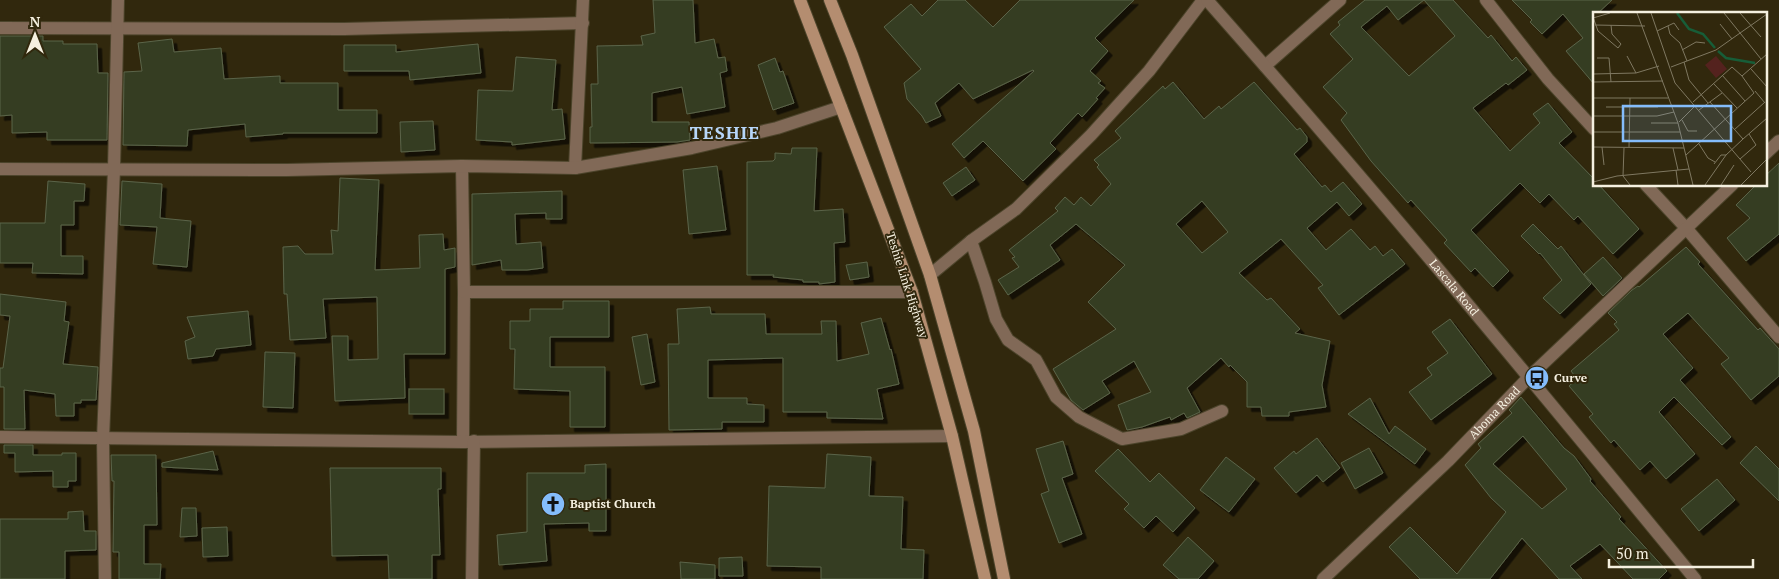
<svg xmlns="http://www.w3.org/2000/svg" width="1779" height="579" viewBox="0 0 1779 579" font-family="'PT Serif',serif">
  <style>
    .building { fill: #353e24; stroke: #5b6449; fill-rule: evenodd; filter: url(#shadow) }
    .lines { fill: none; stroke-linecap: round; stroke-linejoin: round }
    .minor-casing { stroke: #4c442b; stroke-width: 14 }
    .tertiary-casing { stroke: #4c442b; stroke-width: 14 }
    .secondary-casing { stroke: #4c442b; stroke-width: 14 }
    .minor { stroke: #816957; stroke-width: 12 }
    .tertiary { stroke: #816957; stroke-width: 12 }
    .secondary { stroke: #b48d70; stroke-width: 12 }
    .labels { text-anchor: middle; stroke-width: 4; stroke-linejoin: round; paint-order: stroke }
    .street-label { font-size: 12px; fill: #f5f0e0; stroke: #31280d }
    .poi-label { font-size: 12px; font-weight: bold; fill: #f5f0e0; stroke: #31280d; text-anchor: start }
    .district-label { font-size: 18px; font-weight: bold; letter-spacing: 1px; fill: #b7d6f9; stroke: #31280d }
    .inset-river { fill: none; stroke: #175d38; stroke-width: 2.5 }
    .inset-road { fill: none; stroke: #7f7861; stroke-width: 1 }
    .view { fill: #84bcfb; fill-opacity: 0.15; stroke: #84bcfb; stroke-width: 2.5 }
    .inset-edge { fill: none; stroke: #f5f0e0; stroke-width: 2.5 }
  </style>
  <defs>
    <filter id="shadow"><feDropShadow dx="4.5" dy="4.5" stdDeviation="0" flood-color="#0009"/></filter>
  </defs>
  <rect width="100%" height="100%" fill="#31280d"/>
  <g class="building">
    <path d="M653 0H693L695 43 714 39 718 58 725 57 727 71 720 73 725 107 687 114 682 87 652 93V122H689L690 140 677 142 590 143V127H592L591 84H598L597 46 643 45 641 36 655 33Z"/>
    <path d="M938 0H965L993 27 1020 0H1134L1095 38 1108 51 1090 71 1101 81 1098 83 1105 88 1096 98 1098 99 1082 117 1078 113 1050 143 1056 149 1023 181 983 141 964 158 952 144 1034 71 1033 70 973 99 959 83 935 103 941 116 926 123 922 116 907 99 904 83 921 69 884 27 911 4 922 16Z"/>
    <path d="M1365 0H1453L1488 38 1491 35 1512 61 1516 57 1527 70 1508 85 1506 83 1473 108 1510 151 1540 123 1533 114 1548 103 1572 132 1559 143 1594 179V185H1599L1639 229 1613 254 1578 216 1574 220 1549 194 1540 203 1520 183 1471 230 1509 271 1493 287 1475 268 1471 272 1444 243 1447 240 1411 200 1408 203 1371 161 1341 120 1347 113 1323 87 1353 59 1330 34 1340 25 1338 22ZM1424 0 1455 36 1409 76 1361 27 1387 6 1398 20Z"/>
    <path d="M1512 0H1612L1597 14H1594V84L1566 51 1583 38 1563 14 1542 34 1530 22 1532 20Z"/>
    <path d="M0 36H43V41H63V44H97L98 73H108L107 140H47V132L12 133V115L0 116Z"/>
    <path d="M172 39 174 52 221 48 224 79 280 76V83H338V110H377V133H283V134L246 137 245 124 188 130 187 146 123 145 124 72 142 71 138 43Z"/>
    <path d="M478 44 481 73 410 80 409 71H344V45H396V52Z"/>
    <path d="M516 57 556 60 552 110 562 109 565 139 512 145V142L476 140 478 90 513 91Z"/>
    <path d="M775 58 780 72 783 71 794 103 773 110 758 65Z"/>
    <path d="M1173 82 1204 119 1219 106 1221 109 1254 82 1297 130 1300 128 1307 137V142L1294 154 1322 187 1325 185 1331 192 1343 182 1362 204 1349 216 1337 202 1307 228 1326 250 1351 229 1370 250 1375 246 1383 256 1392 249 1405 264 1339 315 1318 288 1323 285 1281 239 1239 273 1267 300 1271 298 1300 329 1295 333 1330 341 1322 385 1326 407 1289 412V416H1262L1261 407H1247V382L1230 365 1229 367 1221 358 1187 388 1200 412 1187 418 1184 413 1171 420 1170 417 1142 427 1127 430 1118 405 1151 392 1134 361 1102 381 1110 393 1083 410 1071 400 1053 369 1116 329 1088 302 1125 265 1076 224 1050 245 1060 260 1008 295 998 280 1019 267 1012 258 1015 257 1009 250 1058 211 1055 208 1065 197 1074 205 1081 197 1091 206 1111 184 1097 167 1099 165 1094 160 1121 138 1115 131 1163 86 1165 89ZM1202 201 1228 232 1202 253 1176 224Z"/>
    <path d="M433 121 435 150 401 152 400 122Z"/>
    <path d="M792 148H817L814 211 843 209 845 242 834 243 835 282 819 284V282H803V280L773 277 774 275H747V162L773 161 775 159V153L791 154Z"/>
    <path d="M1779 163V234L1746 261 1727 238 1750 218 1736 205 1756 185H1765V176Z"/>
    <path d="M717 166 726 230 689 234 683 170Z"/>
    <path d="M966 167 975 180 952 196 943 183Z"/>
    <path d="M340 178 379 180 375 270 420 268 419 235 443 234 444 250 455 248V267L445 269V354H404L405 398 335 401 332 336H348V360L378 359 377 297 323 299 326 338 290 340 287 294H284L283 247 298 246 305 254H333L331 230 338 231Z"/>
    <path d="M48 181 85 184 84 201H74V225H61V256H83V274L32 273 33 263H0V223H45Z"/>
    <path d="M122 181 162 184 160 218 191 221 187 267 153 264 157 227 120 225Z"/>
    <path d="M562 191V219H546V213L515 214 516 244 541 242 543 268 527 270H502L501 260 472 265V194Z"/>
    <path d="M1533 224 1558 249 1561 246 1591 284 1560 314 1543 298 1562 280 1540 253 1539 254 1521 236Z"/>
    <path d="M1686 247 1700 262 1698 264 1758 330 1760 328 1779 349V376L1751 400 1721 364 1729 358 1688 313 1663 334 1693 368 1680 380 1731 437 1722 445 1674 397 1659 412 1695 454 1666 479 1650 461 1640 470 1614 440 1611 443 1589 417 1593 414 1569 386 1577 379 1571 371 1619 330 1614 324 1617 322 1608 313 1632 290 1638 286 1639 287Z"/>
    <path d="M1603 257 1622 278 1603 296 1584 274Z"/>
    <path d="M867 262 869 277 850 280 846 265Z"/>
    <path d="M0 294 66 302 64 321 69 322 63 364 98 367 96 400H81V403H74V416H56L55 394 24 390 25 429H4V387H0V368H3L10 316 0 315Z"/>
    <path d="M563 301H609V337H550V367H605V427H570V391L514 389 515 349H510V321H530V309H563Z"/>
    <path d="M710 307 711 314H765L766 334H822L821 321H836L837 361 869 354 861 323 881 318 890 350 891 349 899 384 877 389 883 419 827 418V412H783V358L708 360V398H747V404L764 405V422H722V429L669 430 668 344H679L677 309Z"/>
    <path d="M248 311 251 345 216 349 213 356 188 359 185 341 195 337 187 317Z"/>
    <path d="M1450 319 1492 374 1431 420 1409 392 1432 375 1427 368 1448 353 1432 332Z"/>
    <path d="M647 334 655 382 641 385 632 337Z"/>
    <path d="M265 352 295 353 293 408 263 407Z"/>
    <rect x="409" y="389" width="35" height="25"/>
    <path d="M1521 397 1564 448 1574 456 1591 479 1590 481 1621 517 1619 519 1667 571 1659 579H1633L1600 544 1570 566 1582 579H1559L1522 538 1490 579H1420L1389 547 1410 527 1457 574 1506 512 1491 498 1465 465 1481 448 1478 444 1512 413 1509 410ZM1523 436 1567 489 1542 509 1493 464Z"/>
    <path d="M1370 398 1389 434 1395 426 1426 449 1415 464 1348 414Z"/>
    <path d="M1317 438 1340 468 1323 482 1317 475 1296 493 1274 468 1294 451 1296 454Z"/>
    <path d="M1063 441 1073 474 1062 478 1082 534 1059 543 1041 494 1049 491 1036 449Z"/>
    <path d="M4 445H33V455H62V453H76V481H68V487H53V471L15 472V453H4Z"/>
    <path d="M1756 446 1779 469V501L1740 463Z"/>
    <path d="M1369 448 1383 473 1355 489 1341 463Z"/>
    <path d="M1118 449 1150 482 1159 473 1195 508 1173 532 1156 516 1144 528 1124 509 1129 504 1095 471Z"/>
    <path d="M213 451 218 470 162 467V463Z"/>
    <path d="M827 454 871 457 869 496 903 497 901 549 924 550 923 579H821V567L767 566 769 486 825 488Z"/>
    <path d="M111 455H156L157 525H144V564H161L160 579H119V552H113L114 481H112Z"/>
    <path d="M1226 457 1255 479 1229 512 1200 490Z"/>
    <path d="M606 464V531H589V523L544 524 547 561 499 565 497 535 527 532V473H585V465Z"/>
    <path d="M330 468H441V489H438L440 555H432V579H389L388 555 332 556Z"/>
    <path d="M1717 479 1735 500 1699 531 1681 509Z"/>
    <path d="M182 508H196L197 536 180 537Z"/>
    <path d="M83 511 84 531H96V550L65 551V579H0V519H68V512Z"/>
    <path d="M227 527 228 556 203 557 202 528Z"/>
    <path d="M1188 537 1214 561 1198 579H1179L1163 565Z"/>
    <path d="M742 557 743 576H719V558Z"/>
    <path d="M680 562 715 565V579H681Z"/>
  </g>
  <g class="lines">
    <g class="minor-casing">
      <g id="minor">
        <path d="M1486 0 1548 79 1594 129"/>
        <path d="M0 28 344 29 583 23"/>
        <path d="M1265 66 1340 0"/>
        <path d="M462 166 464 292 463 442"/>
        <path d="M575 168 583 0"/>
        <path d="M0 169 287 170 462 166 575 168 692 148 777 128 841 107"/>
        <path d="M1646 185 1686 228 1779 337"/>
        <path d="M971 241 985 282 996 319 1008 340 1036 360 1056 397 1079 417 1122 439 1181 429 1222 411"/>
        <path d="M930 275 971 241 1016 209 1091 135 1149 71 1203 0"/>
        <path d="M464 292H912"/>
        <path d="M0 437 463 442 952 436"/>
        <path d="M105 579 103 439 114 169 118 0"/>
        <path d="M472 579 474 441"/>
        <path id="s1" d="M1323 579 1448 461 1529 377"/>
      </g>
    </g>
    <g class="tertiary-casing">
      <g id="tertiary">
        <path id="s2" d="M1207 0C1374 189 1535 384 1695 579"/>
        <path d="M1765 154 1779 141"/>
        <path d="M1529 377 1732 185"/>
      </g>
    </g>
    <g class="secondary-casing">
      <g id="secondary">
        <path d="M800 0 912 292 952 436 985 579"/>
        <path d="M830 0 852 55 930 275 974 431 1004 579"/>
      </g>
    </g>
    <use href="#minor" class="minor"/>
    <use href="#tertiary" class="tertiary"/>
    <use href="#secondary" class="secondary"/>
  </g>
  <defs>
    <g id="bus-disc" transform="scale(1.25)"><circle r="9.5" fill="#84bcfb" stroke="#31280d"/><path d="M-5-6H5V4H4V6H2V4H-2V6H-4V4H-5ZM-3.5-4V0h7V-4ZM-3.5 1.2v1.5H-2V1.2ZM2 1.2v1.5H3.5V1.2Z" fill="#111"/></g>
    <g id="church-disc" transform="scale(1.25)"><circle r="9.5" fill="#84bcfb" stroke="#31280d"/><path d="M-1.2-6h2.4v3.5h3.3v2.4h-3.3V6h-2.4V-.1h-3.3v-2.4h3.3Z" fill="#111"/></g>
  </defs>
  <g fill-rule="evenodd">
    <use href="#bus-disc" x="1537" y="378"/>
    <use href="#church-disc" x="553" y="504"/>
  </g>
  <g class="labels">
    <g class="street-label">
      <text transform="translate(907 285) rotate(72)" y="4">Teshie Link Highway</text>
      <text dy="4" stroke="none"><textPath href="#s2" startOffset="379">Lascala Road</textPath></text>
      <text dy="4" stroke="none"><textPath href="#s1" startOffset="239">Aboma Road</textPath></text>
    </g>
    <g class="poi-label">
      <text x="1554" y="382">Curve</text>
      <text x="570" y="508">Baptist Church</text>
    </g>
    <g class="district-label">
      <text x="725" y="139">TESHIE</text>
    </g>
  </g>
  <g transform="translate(1593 12)">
    <rect width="174" height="174" fill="#31280d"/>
    <path d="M123 44 134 57 123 66 112 53Z" fill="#54221e"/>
    <path class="inset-river" d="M84 1 96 17 110 22 122 36M125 39 133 46 162 51"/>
    <path class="inset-road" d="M44 1 85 111 100 173M58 1 82 71 158 160M131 1 168 47M147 1 168 25M0 5 5 19 25 36 28 32 19 22 18 13M0 6 17 1M127 12 139 27M2 13 52 14M75 14 77 22 87 31 94 49M64 19 81 11 86 18M89 38 103 30 112 31M34 44 43 61M4 46H16L18 70M91 50 96 68 115 91M78 55 123 38 174 2M158 57 174 75M0 62 43 61 66 54M129 63 152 89M0 70 70 69M120 71 144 96M162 79 172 91M0 86H75M100 90 139 55 149 64M13 95H65M106 98 129 81M0 104H64L81 100M89 108 95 119H104M86 110 103 93M58 111H85M141 118 172 90M0 120H87M150 127 174 106M106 132 115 146 122 150M0 135 91 136M9 135 11 153M36 135 37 86M31 136 30 164 37 173M80 136 85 158M93 143 161 81 149 64 174 42M147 147 163 133 156 122M121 152 128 143H133M83 158 85 173M0 170 24 164 96 157M112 173 133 143 150 127 117 90M128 173 141 153M148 173 174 147"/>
    <path class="view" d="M30 94H138V129H30Z"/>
    <rect width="174" height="174" class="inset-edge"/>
  </g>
  <g transform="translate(35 35)" stroke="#31280d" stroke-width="4" paint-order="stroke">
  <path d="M0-4L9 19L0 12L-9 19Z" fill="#f5f0e0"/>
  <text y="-8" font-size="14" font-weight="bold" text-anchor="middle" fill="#f5f0e0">N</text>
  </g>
  <path d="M1609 559v8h144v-8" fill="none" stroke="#f5f0e0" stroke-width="2.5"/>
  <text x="1616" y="559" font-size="15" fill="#f5f0e0" stroke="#31280d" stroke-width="4" paint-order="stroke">50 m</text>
</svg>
